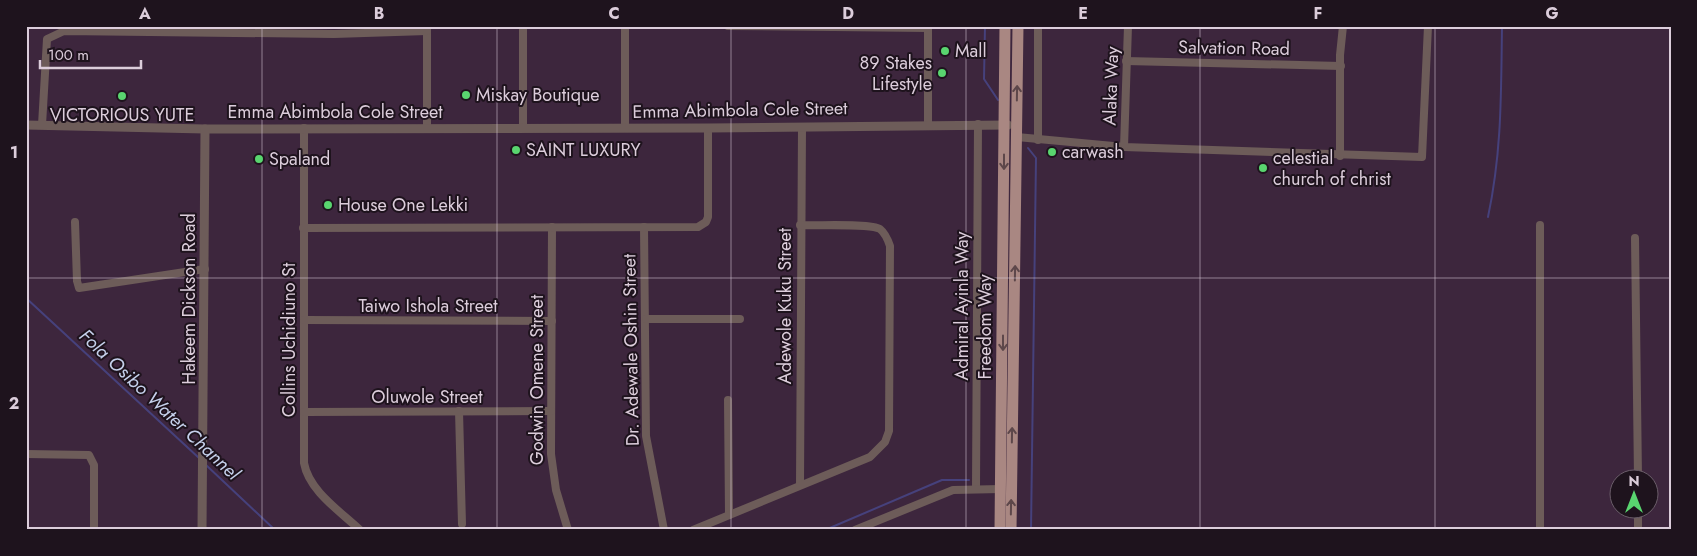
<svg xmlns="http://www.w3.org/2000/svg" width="1697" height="556" viewBox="0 0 1697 556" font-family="Jost,sans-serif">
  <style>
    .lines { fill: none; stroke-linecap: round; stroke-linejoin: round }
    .stream { stroke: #46417c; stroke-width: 2 }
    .minor { stroke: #6d5c59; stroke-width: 8 }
    .tertiary { stroke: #6d5c59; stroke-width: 9 }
    .primary { stroke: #a98782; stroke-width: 11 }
    .oneway { stroke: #5d474a }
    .grid { fill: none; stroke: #dccddb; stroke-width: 1; stroke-opacity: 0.55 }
    .poi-dot { fill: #59d56f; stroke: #1e131d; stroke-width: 2 }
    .labels { text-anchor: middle; stroke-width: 4; stroke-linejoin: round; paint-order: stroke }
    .street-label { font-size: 18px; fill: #dccddb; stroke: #1e131d }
    .poi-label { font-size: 18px; fill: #dccddb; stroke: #1e131d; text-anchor: start }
    .water-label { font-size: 19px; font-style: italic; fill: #c5d0eb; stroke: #1e131d }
    .neatline { fill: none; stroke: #dccddb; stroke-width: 2 }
    .grid-label { font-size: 16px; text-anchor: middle; font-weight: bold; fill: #dccddb }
  </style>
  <rect width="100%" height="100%" fill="#3d263d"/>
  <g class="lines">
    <g class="stream">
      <path d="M985 26 984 79 998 100"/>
      <path d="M1028 148 1036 158 1031 530"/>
      <path d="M1488 217C1502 151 1501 93 1502 26"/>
      <path d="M26 298 199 458"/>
      <path d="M206 465 275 530"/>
      <path d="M825 530 942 480H969"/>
    </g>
    <g class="minor">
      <path d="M427 26V128"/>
      <path d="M523 26V128"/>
      <path d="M728 26 928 28"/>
      <path d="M1126 61 1341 66"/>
      <path d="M928 124V26"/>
      <path d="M42 125 47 39 64 31 334 34 427 31"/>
      <path d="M304 128V463C309 491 340 511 360 530"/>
      <path d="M625 128V26"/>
      <path d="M1017 137 1124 147 1422 157 1428 26"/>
      <path d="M1038 140V26"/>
      <path d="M1124 147 1128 26"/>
      <path d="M1340 156V55L1343 26"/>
      <path d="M75 222 77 281 79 288 205 269"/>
      <path d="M552 227 551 454 556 490 568 530"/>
      <path d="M644 227 646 436 664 530"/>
      <path d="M303 228 698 227 706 222 708 217V128"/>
      <path d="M1635 238 1638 478"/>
      <path d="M646 319H740"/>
      <path d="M304 320 552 321"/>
      <path d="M728 400 729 515"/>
      <path d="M459 411 462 524"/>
      <path d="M304 412 551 411"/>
      <path d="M26 454 89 455 94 465V530"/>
      <path d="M800 485 802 127"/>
      <path d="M976 489 978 124"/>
      <path d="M1638 508V530"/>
      <path d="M693 530 870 457 885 442 889 431 890 246C888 240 885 233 880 229 871 223 815 226 800 225"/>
      <path d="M855 530 953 490 1001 489"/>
      <path d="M1540 530V225"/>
    </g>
    <g class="tertiary">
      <path d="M26 125 205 129 708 128 1008 125"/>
      <path d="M202 530 205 129"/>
    </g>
    <g class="primary">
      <path d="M1000 530 1005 26"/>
      <path d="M1011 530 1018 26"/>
    </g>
  </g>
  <defs><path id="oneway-shaft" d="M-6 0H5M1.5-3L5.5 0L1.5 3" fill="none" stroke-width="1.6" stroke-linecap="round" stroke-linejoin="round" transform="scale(1.25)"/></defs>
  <g class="oneway">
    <use href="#oneway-shaft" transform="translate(1017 93) rotate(-89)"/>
    <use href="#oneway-shaft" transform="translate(1004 162) rotate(90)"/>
    <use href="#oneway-shaft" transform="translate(1015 273) rotate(-89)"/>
    <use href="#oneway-shaft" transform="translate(1003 343) rotate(90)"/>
    <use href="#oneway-shaft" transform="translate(1012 435) rotate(-89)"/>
    <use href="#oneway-shaft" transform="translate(1011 507) rotate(-89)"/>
  </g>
  <path class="grid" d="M262 26V530M497 26V530M731 26V530M966 26V530M1200 26V530M1435 26V530M26 278H1671"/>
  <g class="poi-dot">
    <circle cx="945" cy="51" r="5"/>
    <circle cx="942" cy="73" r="5"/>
    <circle cx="466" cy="95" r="5"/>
    <circle cx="122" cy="96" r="5"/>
    <circle cx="516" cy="150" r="5"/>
    <circle cx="1052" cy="152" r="5"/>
    <circle cx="259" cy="159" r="5"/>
    <circle cx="1263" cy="168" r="5"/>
    <circle cx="328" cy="205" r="5"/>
  </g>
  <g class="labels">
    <g class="street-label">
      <text transform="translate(1234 48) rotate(1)" y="6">Salvation Road</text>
      <text transform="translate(1111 86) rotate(-88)" y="6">Alaka Way</text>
      <text transform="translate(740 110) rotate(-1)" y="6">Emma Abimbola Cole Street</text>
      <text x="335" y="118">Emma Abimbola Cole Street</text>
      <text transform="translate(189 299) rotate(-90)" y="6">Hakeem Dickson Road</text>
      <text x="428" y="312">Taiwo Ishola Street</text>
      <text transform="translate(785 306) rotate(-90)" y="6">Adewole Kuku Street</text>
      <text transform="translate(962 306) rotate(-90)" y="6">Admiral Ayinla Way</text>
      <text transform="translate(985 327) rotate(-90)" y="6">Freedom Way</text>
      <text transform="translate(289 340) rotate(-90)" y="6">Collins Uchidiuno St</text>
      <text transform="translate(631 350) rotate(-91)" y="6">Dr. Adewale Oshin Street</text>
      <text transform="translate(537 380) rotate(-90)" y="6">Godwin Omene Street</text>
      <text x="427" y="403">Oluwole Street</text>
    </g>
    <g class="poi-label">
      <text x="955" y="57">Mall</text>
      <text x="932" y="69" text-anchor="end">89 Stakes<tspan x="932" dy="21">Lifestyle</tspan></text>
      <text x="476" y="101">Miskay Boutique</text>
      <text x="122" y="121" text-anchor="middle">VICTORIOUS YUTE</text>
      <text x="526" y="156">SAINT LUXURY</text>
      <text x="1062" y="158">carwash</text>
      <text x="1273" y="164">celestial<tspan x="1273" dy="21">church of christ</tspan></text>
      <text x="269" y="165">Spaland</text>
      <text x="338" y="211">House One Lekki</text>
    </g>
    <g class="water-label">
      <text transform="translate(160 404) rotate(43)" y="7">Fola Osibo Water Channel</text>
    </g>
  </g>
  <rect width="1697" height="556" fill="none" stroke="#1e131d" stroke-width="55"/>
  <g transform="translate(1634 494)"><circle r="24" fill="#1e131d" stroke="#6a5d69"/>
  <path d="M0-4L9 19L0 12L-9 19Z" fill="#59d56f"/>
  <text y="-8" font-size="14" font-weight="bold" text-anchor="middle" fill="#dccddb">N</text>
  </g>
  <path d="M40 60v8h101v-8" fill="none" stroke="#dccddb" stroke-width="2.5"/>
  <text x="48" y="60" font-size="15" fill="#dccddb" stroke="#1e131d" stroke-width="4" paint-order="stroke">100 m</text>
  <rect x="28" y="28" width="1642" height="500" class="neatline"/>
  <g class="grid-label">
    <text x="145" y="19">A</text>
    <text x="379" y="19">B</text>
    <text x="614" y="19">C</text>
    <text x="848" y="19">D</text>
    <text x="1083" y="19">E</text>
    <text x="1318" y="19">F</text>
    <text x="1552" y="19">G</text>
    <text x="14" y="158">1</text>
    <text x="14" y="409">2</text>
  </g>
</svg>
